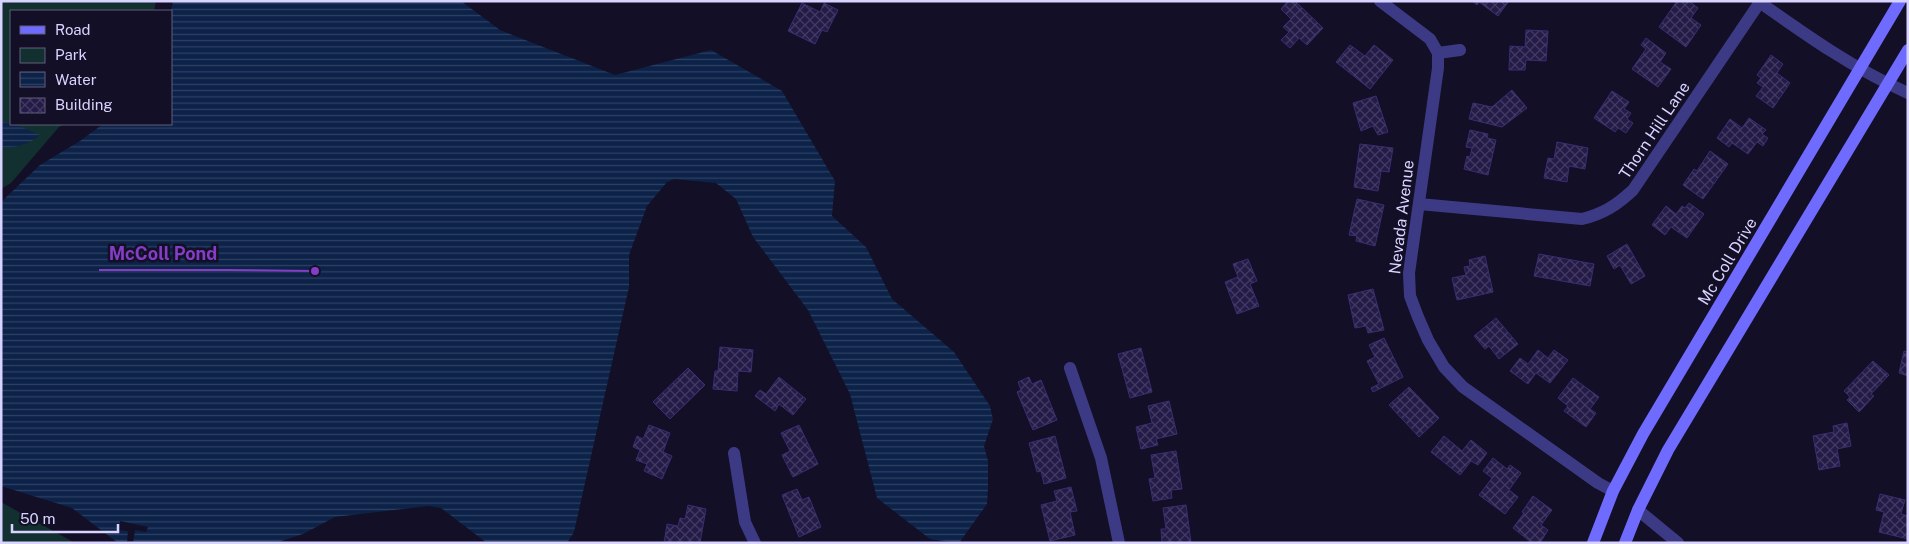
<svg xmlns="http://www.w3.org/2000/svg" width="1909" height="544" viewBox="0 0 1909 544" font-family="'Public Sans',sans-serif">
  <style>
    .green { fill: #12302f }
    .water { fill: url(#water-rules) }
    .pier { fill: #130f26 }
    .building { fill: url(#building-cross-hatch); stroke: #3b2d73 }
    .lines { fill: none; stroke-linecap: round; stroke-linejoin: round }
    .minor { stroke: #3d3a85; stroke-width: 12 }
    .secondary { stroke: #6f6bff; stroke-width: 12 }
    .labels { text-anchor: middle; stroke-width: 5; stroke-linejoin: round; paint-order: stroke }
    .street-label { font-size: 16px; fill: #d9d4ff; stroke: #130f26 }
    .leader { fill: none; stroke: #843dc5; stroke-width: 2 }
    .callout-dot { fill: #843dc5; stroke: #130f26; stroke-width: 2 }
    .callout-label { font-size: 18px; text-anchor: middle; font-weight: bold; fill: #843dc5; stroke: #130f26; stroke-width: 5; stroke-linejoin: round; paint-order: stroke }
  </style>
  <defs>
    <pattern id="water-rules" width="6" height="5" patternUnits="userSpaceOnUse" patternTransform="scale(1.25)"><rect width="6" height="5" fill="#0c2248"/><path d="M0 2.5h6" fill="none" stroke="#2f4163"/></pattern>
    <pattern id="building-cross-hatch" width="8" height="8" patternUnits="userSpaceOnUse" patternTransform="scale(1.25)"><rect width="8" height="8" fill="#241b47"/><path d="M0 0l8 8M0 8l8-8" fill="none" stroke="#433b63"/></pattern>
  </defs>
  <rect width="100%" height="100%" fill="#130f26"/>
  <g class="green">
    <path d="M1 1H156L154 11H11V124H65L59 127 11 183 1 189Z"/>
    <path d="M1 502 75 543H1Z"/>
  </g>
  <g class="water">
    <path d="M173 1H461L500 30 615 75 711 50 782 91 835 181 832 216 866 247 892 299 954 352 990 406 993 419 984 446 988 461V489L987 504 959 543 930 539 877 498 850 394 808 310 753 237 736 199 716 183 674 179 667 182 647 206 629 255V287L574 532 567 543H487L441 508 428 506 335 517 303 534 275 543H118L72 508 1 486V202L40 165 80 141 103 124H171V11Z"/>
    <path d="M1 121 19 126 40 135C30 144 14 149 1 147Z"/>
  </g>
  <path class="pier" d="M120 521 148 527 146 532 135 530 133 543H127L128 531 119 530Z"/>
  <g class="building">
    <path d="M1288 1H1295L1323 28 1307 45 1299 38 1290 48 1281 40 1289 32 1283 27 1291 19 1281 9Z"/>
    <path d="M1472 1H1509L1498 16 1479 2 1477 5Z"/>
    <path d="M1677 1H1689L1698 8 1691 18 1701 25 1686 47 1659 27Z"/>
    <path d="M802 3 820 12 824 3 838 10 827 32 822 30 815 44 788 31Z"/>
    <path d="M1526 30 1548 31 1546 61 1526 60 1525 70H1509L1510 46 1525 47Z"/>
    <path d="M1646 38 1666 53 1660 62 1671 69 1658 87 1632 69 1646 49 1641 45Z"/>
    <path d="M1350 45 1365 56 1374 45 1393 60 1370 89 1336 62Z"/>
    <path d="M1771 55 1783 64 1777 73 1790 83 1773 108 1756 96 1763 87 1757 83 1761 78 1757 75Z"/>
    <path d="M1512 90 1527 108 1502 127 1469 119 1473 103 1492 107Z"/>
    <path d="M1612 91 1629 102 1624 109 1631 113 1627 119 1633 123 1626 133 1618 128 1615 132 1594 118Z"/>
    <path d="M1376 96 1388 132 1378 135 1373 126 1361 131 1353 103Z"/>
    <path d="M1749 118 1766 130 1762 134 1768 138 1763 146 1757 142 1748 154 1732 143 1729 147 1717 138 1730 119 1742 128Z"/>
    <path d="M1470 130 1488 134 1487 138 1496 140 1488 175 1464 169 1467 156 1470 157 1472 148 1466 147Z"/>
    <path d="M1557 142 1588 148 1585 169 1569 166 1567 182 1544 178 1548 158 1554 159Z"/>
    <path d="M1360 144 1393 148 1389 172 1381 171 1378 191 1354 187Z"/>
    <path d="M1710 151 1728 164 1703 199 1683 185 1694 169 1697 171Z"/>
    <path d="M1357 199 1384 205 1375 246 1356 241 1357 236 1349 235Z"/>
    <path d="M1689 203 1704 214 1687 238 1671 227 1665 235 1652 225 1666 206 1676 214 1682 206 1685 208Z"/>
    <path d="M1627 244 1645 276 1631 284 1620 265 1614 269 1607 256Z"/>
    <path d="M1539 254 1594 264 1590 286 1534 276Z"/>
    <path d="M1485 256 1493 292 1457 300 1452 278 1466 275 1464 267 1470 266 1469 260Z"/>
    <path d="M1248 259 1257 281 1250 284 1259 306 1237 314 1225 282 1238 277 1233 264Z"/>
    <path d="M1373 289 1384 330 1368 333 1366 326 1355 328 1348 295Z"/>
    <path d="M1496 318 1518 344 1499 359 1489 346 1485 349 1474 336Z"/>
    <path d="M1384 338 1403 377 1373 392 1371 388 1379 384 1367 361 1375 357 1369 345Z"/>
    <path d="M720 347 753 350 751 372 738 371 737 391 713 389 715 371H718Z"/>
    <path d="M1141 348 1152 392 1130 398 1118 354Z"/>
    <path d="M1538 350 1548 358 1554 350 1568 360 1550 383 1536 373 1528 384 1510 371 1520 358 1528 364Z"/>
    <path d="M1904 351 1908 352V376L1899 373Z"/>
    <path d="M1873 361 1889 375 1871 394 1874 396 1859 412 1847 400 1850 397 1844 391Z"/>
    <path d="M688 368 705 385 670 419 653 402Z"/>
    <path d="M779 377 806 399 793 415 779 404 775 411 755 396 760 390 766 394Z"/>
    <path d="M1029 377 1032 384 1041 380 1057 420 1033 430 1017 392 1021 390 1018 382Z"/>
    <path d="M1573 378 1599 397 1590 409 1596 413 1586 427 1564 411 1568 406 1558 398Z"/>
    <path d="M1409 387 1439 418 1419 437 1389 405Z"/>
    <path d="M1169 401 1177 434 1156 439 1158 445 1141 449 1136 427 1152 423 1148 406Z"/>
    <path d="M1847 423 1851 446 1837 449 1840 466 1819 470 1813 436 1834 432 1833 426Z"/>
    <path d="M649 425 670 433 663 452 672 456 662 479 644 471 647 464 636 460 640 450 633 447 637 436 643 439Z"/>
    <path d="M799 425 818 464 793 477 782 455 790 451 781 433Z"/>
    <path d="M1055 436 1066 478 1044 484 1041 471 1037 472 1029 443Z"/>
    <path d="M1444 436 1462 451 1471 440 1487 453 1478 465 1471 461 1460 475 1431 452Z"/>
    <path d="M1176 451 1182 489 1171 490 1172 498 1153 501 1149 479 1155 478 1151 455Z"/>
    <path d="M1493 458 1507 469 1510 465 1521 473 1509 490 1518 497 1505 514 1479 495 1492 478 1483 471Z"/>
    <path d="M1071 487 1077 511 1070 512 1075 535 1050 541 1041 505 1057 501 1054 491Z"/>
    <path d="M797 489 802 500 809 497 821 527 799 537 782 495Z"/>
    <path d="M1880 494 1905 500 1901 514 1908 516V539L1879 532 1884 512 1876 510Z"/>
    <path d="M1533 496 1552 510 1541 525 1548 530 1540 543H1532L1513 528 1524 513 1522 512Z"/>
    <path d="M688 505 706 509 700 543H664L667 524 678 526 680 518 685 519Z"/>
    <path d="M1186 505 1191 542 1162 543 1161 529H1166L1163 508Z"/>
  </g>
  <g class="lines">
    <g class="minor">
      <path d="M1380 1 1430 39 1438 53V68L1409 273 1410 296 1418 317 1428 340 1444 367 1463 387 1598 483 1613 491"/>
      <path d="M1758 1C1806 35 1854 69 1908 93"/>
      <path d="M1438 53 1460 50"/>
      <path d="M1419 204 1582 219C1603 214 1617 205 1633 190L1760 2"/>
      <path d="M1070 368 1101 458 1119 543"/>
      <path d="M734 453 745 522 755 543"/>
      <path d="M1638 510 1678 543"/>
    </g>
    <g class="secondary">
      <path d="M1593 543 1613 491 1643 434 1900 1"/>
      <path d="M1625 543 1638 510 1668 450 1908 50"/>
    </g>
  </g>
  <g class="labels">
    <g class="street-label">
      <text transform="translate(1654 130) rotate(-56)" y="6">Thorn Hill Lane</text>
      <text transform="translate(1401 217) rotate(-83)" y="6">Nevada Avenue</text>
      <text transform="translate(1727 261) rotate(-59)" y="6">Mc Coll Drive</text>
    </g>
  </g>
  <path class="leader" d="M315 271L227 270H99"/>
  <circle class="callout-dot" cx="315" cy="271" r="5"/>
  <g class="callout-label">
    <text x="163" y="260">McColl Pond</text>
  </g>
  <rect width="1909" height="544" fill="none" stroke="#d9d4ff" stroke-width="5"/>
  <rect x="10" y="10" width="162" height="115" fill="#130f26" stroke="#625e7d"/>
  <rect x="20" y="26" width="25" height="8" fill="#6f6bff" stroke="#625e7d"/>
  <text x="55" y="35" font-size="15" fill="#d9d4ff">Road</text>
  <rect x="20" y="48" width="25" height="15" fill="#12302f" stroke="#625e7d"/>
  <text x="55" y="60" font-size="15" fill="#d9d4ff">Park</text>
  <rect x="20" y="72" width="25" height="15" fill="url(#water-rules)" stroke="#625e7d"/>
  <text x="55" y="85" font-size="15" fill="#d9d4ff">Water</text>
  <rect x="20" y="98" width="25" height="15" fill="url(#building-cross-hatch)" stroke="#625e7d"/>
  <text x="55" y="110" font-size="15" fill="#d9d4ff">Building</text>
  <path d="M12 524v8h106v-8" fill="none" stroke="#d9d4ff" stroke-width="2.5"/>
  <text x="20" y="524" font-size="15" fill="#d9d4ff" stroke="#130f26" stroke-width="4" paint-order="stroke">50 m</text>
</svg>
